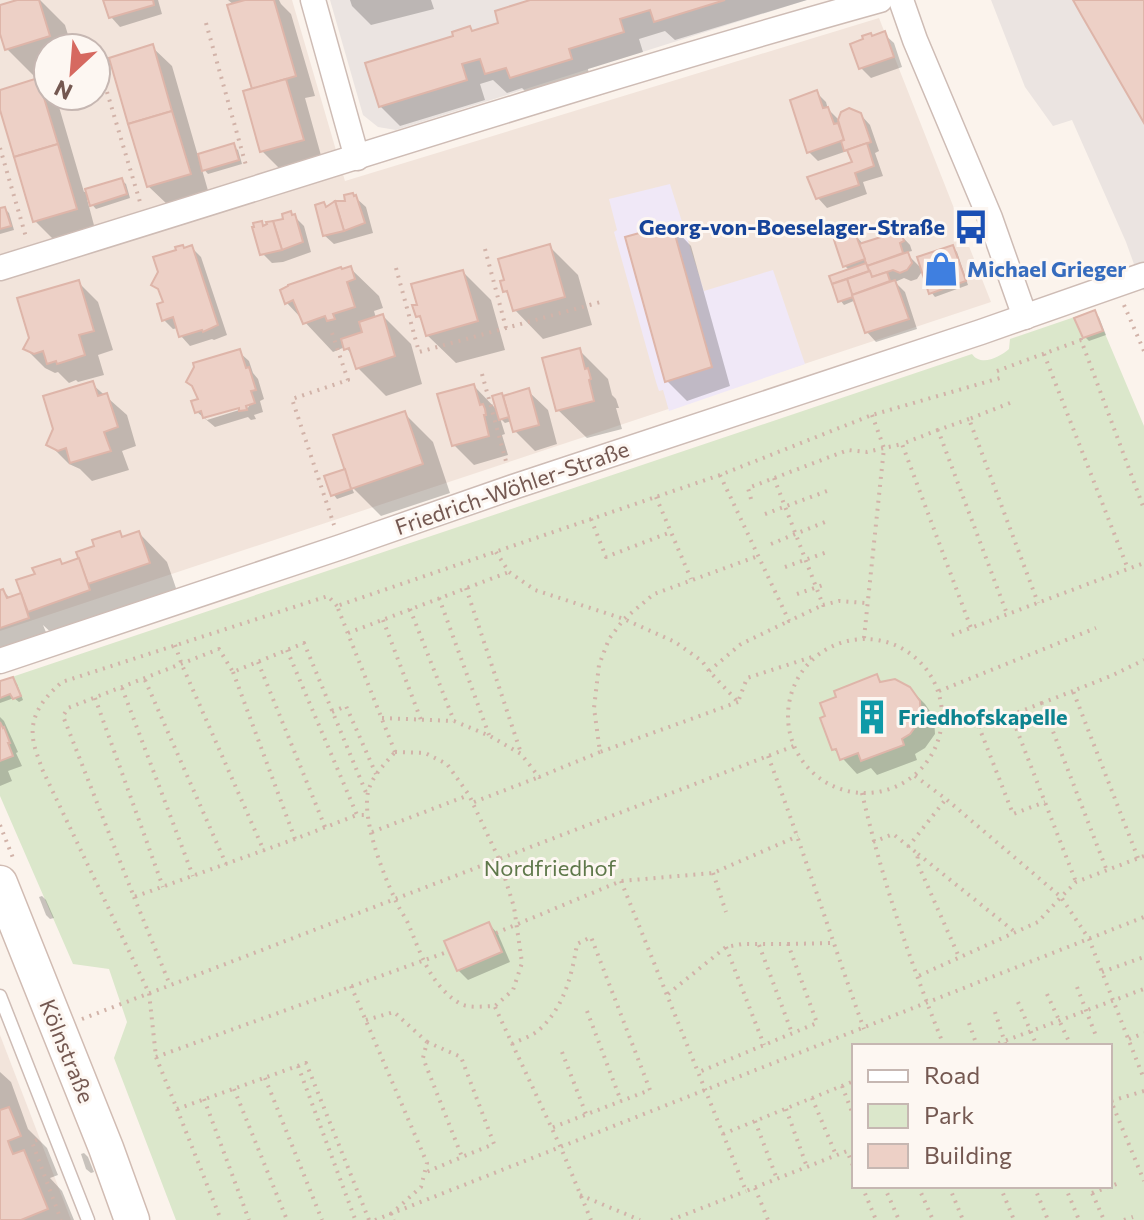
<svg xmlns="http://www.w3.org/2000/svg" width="1144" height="1220" viewBox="0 0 1144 1220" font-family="Commissioner,sans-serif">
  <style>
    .residential { fill: #f2e4db; fill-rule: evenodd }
    .industrial { fill: #ebe4e1 }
    .education { fill: #f0e8f7 }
    .green { fill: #dbe7cb; fill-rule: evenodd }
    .shadow { fill: #0003; fill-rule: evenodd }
    .building { fill: #edd0c6; stroke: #deb5a9; stroke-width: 2 }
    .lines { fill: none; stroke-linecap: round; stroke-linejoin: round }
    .lane-casing { stroke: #cebcb5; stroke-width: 15 }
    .street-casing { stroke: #cebcb5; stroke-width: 27 }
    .secondary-casing { stroke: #d1bcb3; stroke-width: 37 }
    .path { stroke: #d2b3a9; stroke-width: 4; stroke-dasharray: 2 6; stroke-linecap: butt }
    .lane { stroke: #fff; stroke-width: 12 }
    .street { stroke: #fff; stroke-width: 24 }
    .secondary { stroke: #fff; stroke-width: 34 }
    .labels { text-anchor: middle; stroke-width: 6; stroke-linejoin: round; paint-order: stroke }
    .transit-label { font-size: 22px; font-weight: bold; fill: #164399; stroke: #fdf7f2; text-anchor: end }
    .shop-label { font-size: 22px; font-weight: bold; fill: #366cbe; stroke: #fdf7f2; text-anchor: start }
    .street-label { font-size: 22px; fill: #745851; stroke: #fdf7f2 }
    .culture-label { font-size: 22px; font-weight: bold; fill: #0d838f; stroke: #fdf7f2; text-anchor: start }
    .park-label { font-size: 22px; fill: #5e784a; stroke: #fdf7f2 }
  </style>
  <rect width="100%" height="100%" fill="#fbf3ec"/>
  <g class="residential">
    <path d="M0 0H292L345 181 879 18 991 302 0 631ZM48 48H96V96H48Z"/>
    <path d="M0 1035 71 1220H0Z"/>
  </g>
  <g class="industrial">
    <path d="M330 0H807L396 130 378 127 363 115Z"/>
    <path d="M991 0H1144V292L1126 242 1072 120 1053 126 1025 87Z"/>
  </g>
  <path class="education" d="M670 184 704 291 773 270 805 364 669 411 663 390 659 391 656 382 614 232 617 230 609 199Z"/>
  <path class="green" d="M1095 310 1144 426V1220H176L114 1058 127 1022 109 969 73 964 0 796V681L972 354C981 367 1000 357 1009 349L1010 339ZM854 1046H1110V1186H854Z"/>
  <g class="shadow">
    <path d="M24 0H40L65 25 72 48H48V73L35 77 7 49 0 27V7Z"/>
    <path d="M105 0H158L162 14 120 27 111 17Z"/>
    <path d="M228 0H279L281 4 291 14 315 96 305 98 322 159 282 171 262 151 254 90 234 5Z"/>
    <path d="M350 0H431L434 9 371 25 352 6Z"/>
    <path d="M537 0H807L675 40 665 31 639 39 643 52 588 69 590 79 531 97 522 88 507 93 493 80 480 84 485 100 400 126 380 106 456 37 470 28 474 33 501 24Z"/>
    <path d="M884 34 894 43 902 67 871 78 861 68 873 38Z"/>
    <path d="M152 47 172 66 198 156 233 146 238 150 242 164 208 174 201 166 209 194 168 205 148 186Z"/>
    <path d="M38 80 48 91V96H53L57 100 84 192 121 180 126 184 130 198 96 209 87 199 95 229 55 241 35 221 0 102V92Z"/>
    <path d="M816 92 826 102 828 109 840 121 860 114 870 125 879 151 875 153 883 176 863 182 867 194 827 208 818 198 854 164 851 155 847 151 818 161 809 152Z"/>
    <path d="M356 198 366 207 373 233 334 244 324 235 323 204 327 208 348 202Z"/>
    <path d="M5 209 9 213 14 230 0 234V210Z"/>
    <path d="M294 216 304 226 311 252 283 262 272 263 262 253 261 223 265 227Z"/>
    <path d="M672 226 691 246 730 386 687 401 667 381Z"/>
    <path d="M893 227 910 245 912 251 908 252 909 256 923 270 917 279 911 281 904 278 895 282 905 292 917 329 876 342 867 332 856 300 844 305 840 300 832 277 850 271 845 266 855 235 864 245 884 238Z"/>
    <path d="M550 247 578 275 592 325 543 339 515 310 511 297 505 291Z"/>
    <path d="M192 248 201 257 227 335 214 340 212 339 190 346 181 336 178 328 173 329 164 320 166 303 162 293 153 285 185 250Z"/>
    <path d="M953 248 957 252 968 285 935 297 931 292Z"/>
    <path d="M350 268 379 296 383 308 374 311 376 318 383 316 411 344 422 384 386 396 358 368 354 356 345 347 333 352 286 302Z"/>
    <path d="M463 272 491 300 505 350 456 363 427 335 424 322 418 316Z"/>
    <path d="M78 282 98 302 113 350 98 355 104 375 78 382 76 380 69 383 58 372 55 373 45 368 26 349Z"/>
    <path d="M1094 313 1099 317 1106 335 1089 341 1085 337Z"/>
    <path d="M579 350 608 379 612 395 616 399 619 408H616L622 429 587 438 558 410Z"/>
    <path d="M239 352 249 361 253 373 258 379 264 399 260 401 263 412 254 415 256 419 251 420 248 417 215 427 197 412 200 400ZM248 403 249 407 207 420 203 416Z"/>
    <path d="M92 384 127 415 136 446 122 451 129 470 92 481 80 469 69 464 49 444Z"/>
    <path d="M474 386 498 411 501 395 504 398 528 391 548 410 557 444 535 451 515 431 512 421 505 423 500 418 505 434 502 435 508 455 474 465 454 445Z"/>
    <path d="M404 413 433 442 450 493 381 516 351 486 354 493 337 499 333 494 347 471Z"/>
    <path d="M119 533 124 538 139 533 167 562 177 591 58 639 43 625 48 637 0 654V592L3 591 10 598 20 595 26 600 37 575 60 561 64 566 82 560 96 547Z"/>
    <path d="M876 677 883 683 909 688 925 704 934 717 935 734 925 748 915 754 917 760 877 775 871 768 857 774 834 749Z"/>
    <path d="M12 679 17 684 23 700 19 702 14 698 0 703V684Z"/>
    <path d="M0 717 4 721 18 752 16 753 22 766 8 771 12 781 0 786Z"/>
    <path d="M42 896 46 900 54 918 50 919 46 915 39 897Z"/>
    <path d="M489 924 498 934 510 962 468 980 458 970Z"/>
    <path d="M0 1072 11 1082 28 1129 47 1148 58 1175 50 1178 62 1191 74 1220H0Z"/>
    <path d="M84 1153 88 1157 94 1172 91 1173 86 1169 81 1154Z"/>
  </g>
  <g class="building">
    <path d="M17 0H39L50 36 5 50 0 34V5Z"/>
    <path d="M103 0H153L154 5 109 18Z"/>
    <path d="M245 0H274L296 76 252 89 227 5Z"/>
    <path d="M530 0H725L654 22 650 10 620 19 624 32 569 49 572 59 510 78 506 68 485 74 480 59 462 64 467 80 379 107 365 63 453 36 452 32 470 26 472 31 498 23 495 11Z"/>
    <path d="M1073 0H1144V123L1082 16Z"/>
    <path d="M885 31 894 57 859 69 850 44 863 39 862 36 871 33 872 36Z"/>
    <path d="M153 44 172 111 128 124 109 58Z"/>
    <path d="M38 78 58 144 14 157 0 110V90Z"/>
    <path d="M286 79 304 140 260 152 243 91Z"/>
    <path d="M817 90 823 108 828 107 834 124 838 123 844 140 807 153 790 100Z"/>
    <path d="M849 108 861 113 871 142 844 151 841 141 844 140 838 120 841 112Z"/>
    <path d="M172 111 191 174 147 187 128 124Z"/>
    <path d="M234 143 239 160 202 171 198 154Z"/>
    <path d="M867 143 874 166 855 173 859 185 816 199 807 177 852 162 847 150Z"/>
    <path d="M58 144 77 209 33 222 14 157Z"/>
    <path d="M122 178 127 194 90 206 85 189Z"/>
    <path d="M353 193 354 196 356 195 365 223 344 231 335 201H345L344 195Z"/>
    <path d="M335 201 344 231 323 236 315 205 324 202 326 207Z"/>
    <path d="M5 207 11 226 0 229V208Z"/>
    <path d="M291 211 292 215 295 214 303 242 282 250 273 221 283 219 282 214Z"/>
    <path d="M262 221 263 226 267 224 266 222 273 221 282 250 260 255 252 227H254L253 223Z"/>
    <path d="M672 224 712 367 665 382 625 237Z"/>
    <path d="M894 225 897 235 901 233 904 241 900 243 903 253 867 266 859 244 881 237 879 230Z"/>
    <path d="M855 233 865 259 843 267 834 240Z"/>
    <path d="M550 244 565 297 513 311 507 291 503 292 500 281 504 280 498 259Z"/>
    <path d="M183 245 184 248 192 245 218 325 203 332 202 330 179 337 173 317 162 321 157 304 163 302 158 289 151 285 158 272 153 257 176 250 175 247Z"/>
    <path d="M953 245 966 281 929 294 917 257Z"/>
    <path d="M908 252 912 263 907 270 900 273 893 270 872 277 867 266Z"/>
    <path d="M866 263 869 271 832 284 829 276Z"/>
    <path d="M351 266 355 279 347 282 355 307 333 314 335 319 327 321 325 316 303 324 293 300 285 304 280 290 288 286V285L341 267 342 269Z"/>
    <path d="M463 270 478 321 426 336 420 316 416 317 412 305H417L411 284Z"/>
    <path d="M870 271 872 277 887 272 890 281 852 295 847 279Z"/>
    <path d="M847 279 853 297 838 302 832 284Z"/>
    <path d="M79 280 94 331 79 335 85 355 57 364 56 361 47 364 43 351 34 354 23 349 29 338 17 298Z"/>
    <path d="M895 280 909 319 865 333 852 295Z"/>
    <path d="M1095 310 1103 331 1083 338 1074 318Z"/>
    <path d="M383 314 395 356 356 369 349 348 344 350 341 339 362 332 359 322Z"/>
    <path d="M580 348 585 369 588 368 591 379 589 380 594 401 556 411 542 358Z"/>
    <path d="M240 349 246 368 249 367 256 390 251 391 255 403 246 406 247 410 239 411V408L203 418 201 411 195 413 191 401 198 399 192 386 186 382 194 367 193 363Z"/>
    <path d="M93 381 98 396 107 393 118 427 104 432 111 451 70 463 66 448 58 451 46 445 53 429 43 396Z"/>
    <path d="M474 384 480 405 483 404 485 409 486 415H484L489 436 452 446 437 394Z"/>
    <path d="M529 388 539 425 513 432 503 396Z"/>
    <path d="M502 393 509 417 499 420 492 396Z"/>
    <path d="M405 411 423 464 351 489 333 435Z"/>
    <path d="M345 469 351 489 331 496 324 476Z"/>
    <path d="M120 531 122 537 139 531 150 563 88 584 76 552 94 546 92 540Z"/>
    <path d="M79 558 90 590 28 612 16 580 35 574 32 568 60 559 62 564Z"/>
    <path d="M3 589 7 598 21 593 29 618 0 628V590Z"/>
    <path d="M877 674 880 682 895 679 910 687 920 701 921 719 910 734 902 739 904 745 861 761 858 753 840 760 836 749 832 750 820 718 825 716 820 703 836 697 834 691Z"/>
    <path d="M13 677 21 696 13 699 10 694 0 698V681Z"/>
    <path d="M0 722 3 728 4 727 10 743H8L13 756 0 761Z"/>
    <path d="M489 922 502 952 457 971 444 941Z"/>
    <path d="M9 1107 21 1136 8 1141 10 1147 13 1154 24 1150 48 1209 21 1220H0V1110Z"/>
  </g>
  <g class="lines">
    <g class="lane-casing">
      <path id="lane" d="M0 996 88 1220"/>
    </g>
    <g class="street-casing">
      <g id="street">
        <path d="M313 0 357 158"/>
        <path d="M901 0 915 40 990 218 1025 317"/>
        <path d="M0 268C293 178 585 82 880 0"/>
        <path d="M0 661 341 547 513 487 981 332 1144 275"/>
      </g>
    </g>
    <g class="secondary-casing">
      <path id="secondary" d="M0 883 106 1148 132 1220"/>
    </g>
    <g class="path">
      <path d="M206 23 247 169"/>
      <path d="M107 92 140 202"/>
      <path d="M0 148 26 237"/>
      <path d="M485 249 506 328"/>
      <path d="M396 268 419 352 604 301"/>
      <path d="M1124 305 1144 351"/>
      <path d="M332 333 348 380 292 399 334 525"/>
      <path d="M1044 354 1128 569"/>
      <path d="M997 371 1081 340 1144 509"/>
      <path d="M482 374 507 465"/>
      <path d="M1010 403 969 419 1038 603"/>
      <path d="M872 415 884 448 902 444"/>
      <path d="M969 419 938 430 1007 614"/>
      <path d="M938 430 902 444 971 628"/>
      <path d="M720 475 789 621 823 605"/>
      <path d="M774 478 823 605 839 601 866 603"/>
      <path d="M656 497 691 579"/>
      <path d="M751 499 748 488 848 450 867 452 884 448 864 638"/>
      <path d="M765 514 827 491"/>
      <path d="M591 519 606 557 671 532"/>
      <path d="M771 544 830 520"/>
      <path d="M496 552 509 572 535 590 624 619 675 642 702 661 709 671 738 702 747 678 815 656"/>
      <path d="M785 567 830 551"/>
      <path d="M466 588 521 753"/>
      <path d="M797 594 826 584"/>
      <path d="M439 598 489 735"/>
      <path d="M337 606 328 596 62 682C45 697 30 714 33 738 34 748 39 759 42 769L149 993 156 1057 177 1109 306 1063 369 1220"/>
      <path d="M410 609 454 721"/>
      <path d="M383 620 421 720"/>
      <path d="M348 633 509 572"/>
      <path d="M952 635 1144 563"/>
      <circle cx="865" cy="716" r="77"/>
      <path d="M175 645 182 665 264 851"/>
      <path d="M287 650 357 815H368"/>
      <path d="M258 662 325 827"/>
      <path d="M709 671 741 644 789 621"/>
      <path d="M233 672 295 839 357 815"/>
      <path d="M145 680 226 864"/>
      <path d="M122 688 193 876"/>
      <path d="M939 691 1096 628"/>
      <path d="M1073 691 1042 703 1107 871"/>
      <path d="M95 698 163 887"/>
      <path d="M738 702 600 752 594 708 599 665 609 639 624 619 654 594 758 556"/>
      <path d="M1042 703 1011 715 1076 882"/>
      <path d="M332 712 346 706 376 774"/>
      <path d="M1010 715 979 727 1013 814 1045 802"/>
      <path d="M382 718 454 721 490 736 521 754 539 777 600 752"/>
      <path d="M395 752 337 606 720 475 872 415 1000 378"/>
      <path d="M395 752 425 753 447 764 469 795 499 859 514 907 522 963 513 990 495 1006C484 1006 468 1009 459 1003 429 984 420 951 407 921 403 914 398 907 395 899 383 874 362 820 368 792 372 776 384 765 395 752Z"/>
      <path d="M768 756C802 846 831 938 864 1029"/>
      <path d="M915 776 946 799 1061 897 1038 922 916 977"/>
      <path d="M862 793C882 880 911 964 944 1046"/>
      <path d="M474 802 539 777"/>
      <path d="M0 825 13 858"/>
      <path d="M372 832 469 795"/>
      <path d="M295 839 134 897 63 716 68 708 219 649 233 672 304 643 367 795"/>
      <path d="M873 842 893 834 918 854 917 862 959 957"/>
      <path d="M908 847 946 799"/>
      <path d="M918 854 1015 932"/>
      <path d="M1144 856 1076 882 1061 897 1089 939 1144 1079"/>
      <path d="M1138 858 1073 691 1113 675 1144 660"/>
      <path d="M713 873 726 912"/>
      <path d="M621 881 746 1191 847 1151 854 1168"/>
      <path d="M134 897 170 985"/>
      <path d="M496 933 621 881 713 873 798 836"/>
      <path d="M788 944 833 943"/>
      <path d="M759 945 792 1033"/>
      <path d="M726 947 764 1045"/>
      <path d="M1102 972 1144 957"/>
      <path d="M351 986 427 1163 421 1187 391 1214 394 1220"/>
      <path d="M1077 987 1096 1036"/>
      <path d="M668 994 726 947 742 944H788L817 1023 699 1072"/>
      <path d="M1047 994 1071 1046"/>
      <path d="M1018 1002 1037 1046"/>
      <path d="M495 1007 561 1148 591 1220"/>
      <path d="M587 1011 621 1101"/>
      <path d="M995 1012 1006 1046"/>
      <path d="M82 1019 794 746"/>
      <path d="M366 1020 394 1012 427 1042 423 1058 462 1157 424 1173"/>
      <path d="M969 1023 977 1046"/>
      <path d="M1129 1039 1144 1033"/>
      <path d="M427 1042 461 1057 494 1144 462 1157"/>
      <path d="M512 1044C521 1039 533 1036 540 1029 564 1007 572 975 577 944L591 937 650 1090 551 1128"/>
      <path d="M991 1046 1144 989"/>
      <path d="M562 1052 586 1114"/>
      <path d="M156 1057 447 952"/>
      <path d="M298 1066 355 1219"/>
      <path d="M265 1078 322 1220"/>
      <path d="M842 1086 854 1117"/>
      <path d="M234 1089 287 1220"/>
      <path d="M1144 1091 1111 1101 1144 1181"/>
      <path d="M812 1098 836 1155"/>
      <path d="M204 1099 249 1220"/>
      <path d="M177 1109 221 1220"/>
      <path d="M786 1109 807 1167"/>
      <path d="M755 1121 777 1179"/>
      <path d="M723 1134 854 1081"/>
      <path d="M37 1140 32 1142 61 1220"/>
      <path d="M862 1186 876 1220"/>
      <path d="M884 1186 899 1220"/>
      <path d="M918 1186 933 1220"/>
      <path d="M949 1186 963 1220"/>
      <path d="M1000 1186 1014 1220"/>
      <path d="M1034 1186 1048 1220"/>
      <path d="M1065 1186 1079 1220"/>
      <path d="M1089 1186 1104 1220"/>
      <path d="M755 1188 768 1220"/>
      <path d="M1092 1193 1122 1182"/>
      <path d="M580 1195 640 1220"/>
      <path d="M375 1220 1144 917"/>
      <path d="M671 1220 746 1191"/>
      <path d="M1124 1220 1133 1217"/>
    </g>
    <use href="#lane" class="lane"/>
    <use href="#street" class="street"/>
    <use href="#secondary" class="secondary"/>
  </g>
  <defs>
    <g id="bus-bare" transform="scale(2.76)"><path d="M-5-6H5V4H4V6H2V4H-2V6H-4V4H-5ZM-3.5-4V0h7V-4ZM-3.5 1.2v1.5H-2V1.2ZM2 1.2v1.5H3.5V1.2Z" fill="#1a4fb4" stroke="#fdf7f2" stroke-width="2.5" paint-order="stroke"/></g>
    <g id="shop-bare" transform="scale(2.76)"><path d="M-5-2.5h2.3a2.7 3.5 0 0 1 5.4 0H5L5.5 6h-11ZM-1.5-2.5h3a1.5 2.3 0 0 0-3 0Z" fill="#3f7fe0" stroke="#fdf7f2" stroke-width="2.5" paint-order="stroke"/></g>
    <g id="building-bare" transform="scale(2.76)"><path d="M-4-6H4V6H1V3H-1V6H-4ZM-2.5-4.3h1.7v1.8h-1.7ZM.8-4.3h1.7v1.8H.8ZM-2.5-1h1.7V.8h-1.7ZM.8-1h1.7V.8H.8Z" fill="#0f9aa8" stroke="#fdf7f2" stroke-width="2.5" paint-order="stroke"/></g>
  </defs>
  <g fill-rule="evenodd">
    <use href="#bus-bare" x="971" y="227"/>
    <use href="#shop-bare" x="941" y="269"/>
    <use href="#building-bare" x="872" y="717"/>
  </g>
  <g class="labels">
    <g class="transit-label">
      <text x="945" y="235">Georg-von-Boeselager-Straße</text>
    </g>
    <g class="shop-label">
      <text x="967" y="277">Michael Grieger</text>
    </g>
    <g class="street-label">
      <text transform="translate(512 488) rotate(-19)" y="8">Friedrich-Wöhler-Straße</text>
      <text transform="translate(67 1051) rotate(68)" y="8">Kölnstraße</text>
    </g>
    <g class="culture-label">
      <text x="898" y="725">Friedhofskapelle</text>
    </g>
    <g class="park-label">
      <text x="550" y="876">Nordfriedhof</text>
    </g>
  </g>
  <rect x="852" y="1044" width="260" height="144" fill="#fdf7f2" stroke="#c6b7b2" stroke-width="2"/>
  <rect x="868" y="1070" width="40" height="12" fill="#ffffff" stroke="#c6b7b2" stroke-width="2"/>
  <text x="924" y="1084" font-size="24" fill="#745851">Road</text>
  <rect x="868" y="1104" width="40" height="24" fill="#dbe7cb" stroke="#c6b7b2" stroke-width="2"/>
  <text x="924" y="1124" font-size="24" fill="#745851">Park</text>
  <rect x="868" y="1144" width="40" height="24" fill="#edd0c6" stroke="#c6b7b2" stroke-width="2"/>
  <text x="924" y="1164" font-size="24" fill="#745851">Building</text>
  <g transform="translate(72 72) rotate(206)"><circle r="38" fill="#fdf7f2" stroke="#c6b7b2" stroke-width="2"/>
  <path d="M0-6L14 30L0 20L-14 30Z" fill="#d66960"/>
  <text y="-12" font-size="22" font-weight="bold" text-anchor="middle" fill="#745851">N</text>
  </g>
</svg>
